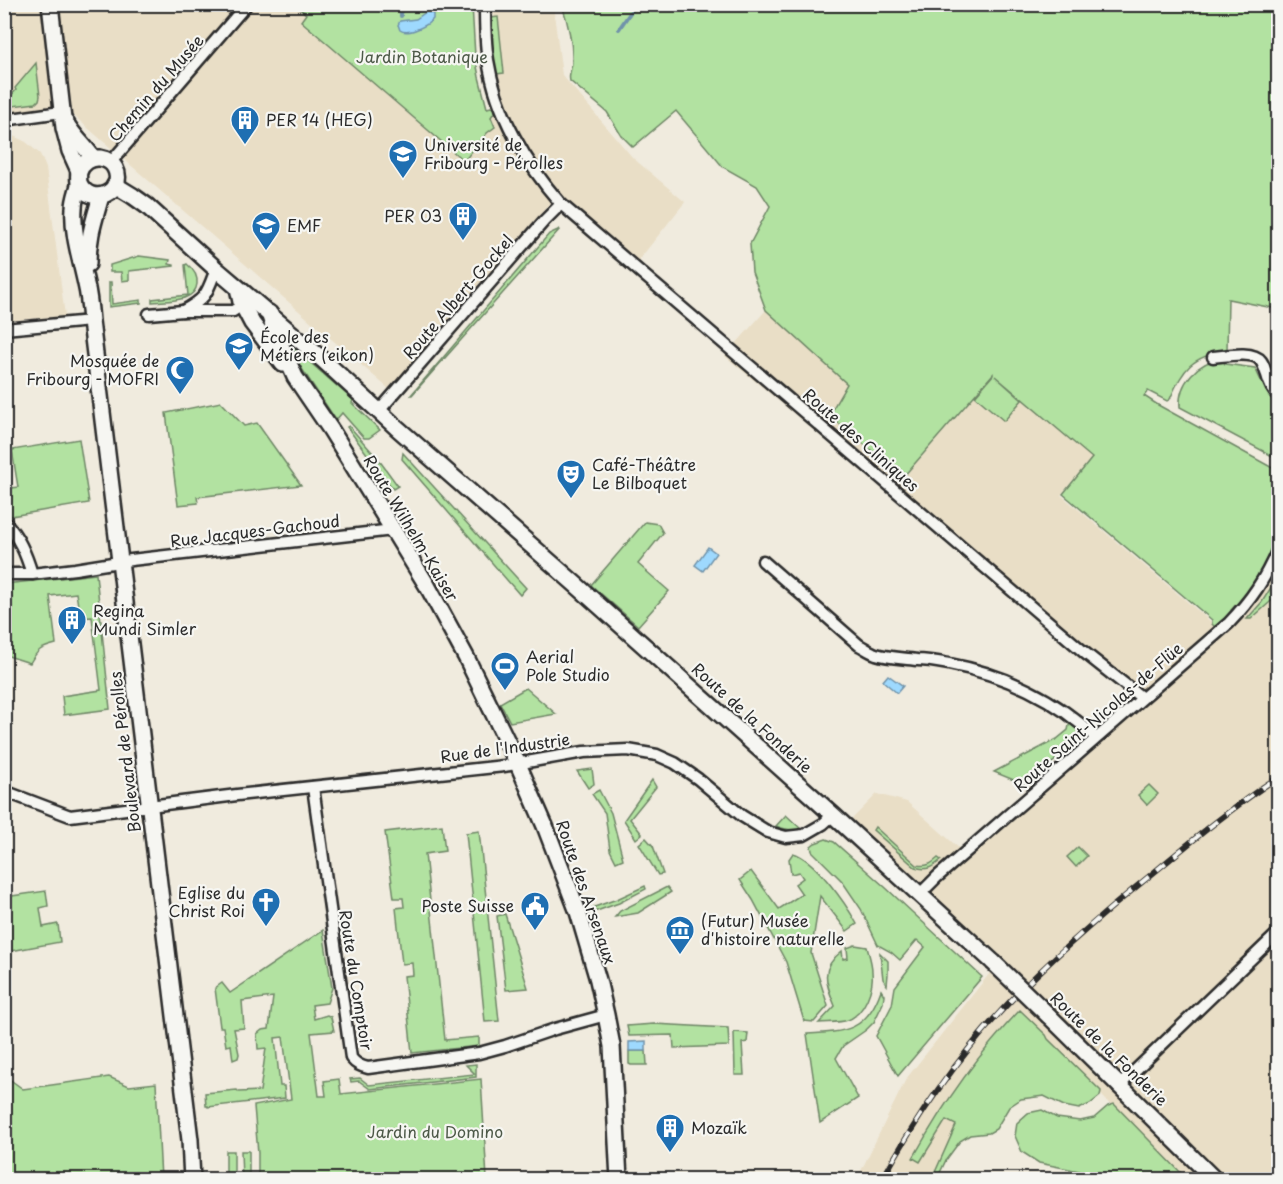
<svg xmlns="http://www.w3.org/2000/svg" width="1283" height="1184" viewBox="0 0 1283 1184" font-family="'Playpen Sans',sans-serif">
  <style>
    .built { fill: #e9dec6 }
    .green { fill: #b2e2a1; stroke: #6e8666; stroke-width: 1.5 }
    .water { fill: #9ed9fe; stroke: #7093aa; stroke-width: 1.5 }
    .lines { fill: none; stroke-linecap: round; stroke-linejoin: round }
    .stream { stroke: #7093aa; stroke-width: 4 }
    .street-casing { stroke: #2b2b2b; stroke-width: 15 }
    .secondary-casing { stroke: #2b2b2b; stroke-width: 20 }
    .street { stroke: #f6f6f2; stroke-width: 10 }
    .secondary { stroke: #f6f6f2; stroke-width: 15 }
    .rail-casing { stroke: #2b2b2b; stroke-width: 6 }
    .rail { stroke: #f6f6f2; stroke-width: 4; stroke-dasharray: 11; stroke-linecap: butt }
    .secondary-bridge-casing { stroke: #2b2b2b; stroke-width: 20; stroke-linecap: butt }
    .secondary-bridge { stroke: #f6f6f2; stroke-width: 15 }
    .labels { text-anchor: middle; stroke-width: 4.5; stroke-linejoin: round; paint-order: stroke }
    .park-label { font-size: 16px; fill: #4d5948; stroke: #f6f6f2 }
    .street-label { font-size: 16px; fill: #2b2b2b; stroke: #f6f6f2 }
    .poi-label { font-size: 16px; fill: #2b2b2b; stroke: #f6f6f2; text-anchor: start }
  </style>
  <rect width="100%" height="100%" fill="#f0ebde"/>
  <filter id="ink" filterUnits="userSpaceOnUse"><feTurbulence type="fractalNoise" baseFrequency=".0167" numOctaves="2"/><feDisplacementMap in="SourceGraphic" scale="12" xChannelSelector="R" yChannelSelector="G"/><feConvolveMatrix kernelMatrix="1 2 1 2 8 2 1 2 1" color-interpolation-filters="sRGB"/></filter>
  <g filter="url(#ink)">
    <g class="built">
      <path d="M4 5H339L479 121 506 107 498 79 493 5H553L562 75 633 158 685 202 630 271 550 203 389 389 74 116 5 117Z"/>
      <path d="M5 132 26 142 40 154 46 168 65 316 5 321Z"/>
      <path d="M766 310 847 384 992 374 1092 458 1061 495 1223 632 1278 554V1179H1184L1032 1025 974 1089 935 1179H857L906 1079 990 973 1005 960 851 820 877 794 907 802 961 850 1135 699 725 356Z"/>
    </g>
    <g class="green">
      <path d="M295 5H472L475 56 479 77 487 108 491 107 496 109 491 117 495 127 487 133 464 161 301 21 306 14Z"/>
      <path d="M562 5H1278V309L1228 299 1227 350C1192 357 1183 368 1170 399L1167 401 1148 391 1144 396 1158 405 1278 471V536L1265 564 1251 588 1231 610 1233 614 1217 629 1212 624V620L1063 494 1092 458 995 376 1022 400 1004 421 975 396 993 375V374L903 477 829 415 847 384 766 310 752 272 750 244 770 206 757 186 723 167 676 111 633 147 621 135 607 112 570 81C568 74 572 69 572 62 573 42 568 23 562 5Z"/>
      <path d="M498 17 504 73 496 74 495 73C492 55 489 36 491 18Z"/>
      <path d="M36 63 40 96 39 100 36 103 5 107V102L16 90 15 88Z"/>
      <path d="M560 229 412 395H411L549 234Z"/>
      <path d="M139 256 170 260 169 264 174 265V266L129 271V280L122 281 121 272H110V265Z"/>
      <path d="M187 264C193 269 198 276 197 284 195 303 166 300 152 302V299L188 295 185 265Z"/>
      <path d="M109 282H111L112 304 141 300V303L109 307Z"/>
      <path d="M288 343 353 400 352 403 380 430 369 438H364L342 413 336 420 286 345Z"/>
      <path d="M1222 359 1225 364 1255 368C1261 382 1267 393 1278 403L1277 409 1278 410V459L1180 407C1178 383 1198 361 1222 359Z"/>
      <path d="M221 402 244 426 257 423 301 485 197 497 198 503 178 505 166 413Z"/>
      <path d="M349 426 379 460 398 486 393 489 347 427Z"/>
      <path d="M79 439 89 503 5 517V489L18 487 12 450Z"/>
      <path d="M403 453 526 588 520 595 402 459Z"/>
      <path d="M645 522 658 524 663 533 638 564 669 591 638 626 591 585Z"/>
      <path d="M1278 566V595L1251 619H1247L1262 602 1272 586 1271 581Z"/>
      <path d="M96 574 110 709 64 715 62 696 101 690 92 617 80 618 76 593 50 596 56 644C41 648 38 649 30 663L5 655V584Z"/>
      <path d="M526 688 556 714 510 722 500 703Z"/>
      <path d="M1070 721C1076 726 1081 731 1079 740L1026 785 994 772 1057 739 1068 730Z"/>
      <path d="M592 769 594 784 588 788 577 771Z"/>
      <path d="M652 780 656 787 630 819 642 834 636 839 624 820Z"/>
      <path d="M1149 785 1158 794 1147 805 1138 795Z"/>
      <path d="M599 790 611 813 623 859 616 862 610 850 605 813 592 794Z"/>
      <path d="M786 815 801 829C792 831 785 830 776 826Z"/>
      <path d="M442 825 445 851 425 854 445 1040 479 1037V1046L412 1053 404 976 413 975 412 963 402 964 396 908 404 907 403 898H394L385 832Z"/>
      <path d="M875 827 917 865C927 867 931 864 938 858L941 860C932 868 926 871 915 867L873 830Z"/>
      <path d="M479 831 499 1021 485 1022 466 833Z"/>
      <path d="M646 838 653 846 663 874 658 875 639 844Z"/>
      <path d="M826 839 834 842 885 887 982 977 898 1076 876 1036 892 1005 895 987 925 947 917 940 900 960 891 952 878 945 861 909 842 881 812 851 811 846 815 843Z"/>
      <path d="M1078 847 1087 856 1076 867 1067 857Z"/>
      <path d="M793 853C815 859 846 904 857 924L847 931 820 896 811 953 828 1006 814 1022 804 1021 786 962 753 900 740 880 751 871 779 909 802 894 795 884 803 878 799 872 791 874 789 859Z"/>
      <path d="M645 886 646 889 619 903 591 913 589 909 617 899Z"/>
      <path d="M667 887 671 892 638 913 615 917 620 911Z"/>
      <path d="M46 891 48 906 40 908 43 927 58 924 60 942 5 952V897Z"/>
      <path d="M505 914 528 988 506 990 497 916Z"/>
      <path d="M323 930 332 988 327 1003 312 1005 314 1019 327 1015 331 1017 334 1031 311 1033 319 1096H326L324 1081 339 1079 341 1094 481 1079 487 1179H258V1153L254 1106 291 1099 283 1037 275 1038 280 1086H284L285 1098 208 1107V1106H206L205 1093 237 1090 239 1092 260 1091 266 1048 258 1049 257 1034 262 1030 269 1029 273 997 242 1001 244 1028 234 1029 239 1054 238 1058 233 1060 231 1045 226 1046 223 1027H220L215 988 222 983 230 993Z"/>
      <path d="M855 945 867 947C869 955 872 963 872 971 874 988 865 1013 848 1020 839 1023 828 1022 819 1023L835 1006C826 983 819 969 842 951L843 959 848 958 847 948Z"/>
      <path d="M880 953 888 961V974L887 985 883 979Z"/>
      <path d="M881 990 884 995 883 1003 874 1022 866 1030 843 1046 836 1058 858 1098 820 1123 807 1034C846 1032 867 1031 881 990Z"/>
      <path d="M1020 1010 1046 1035 1048 1039 1101 1091 1100 1096 1090 1104 1079 1109 1064 1106 1044 1096 1021 1099 1009 1107 996 1129 989 1133 970 1135 960 1141 946 1160 937 1179H932L956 1125 946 1120 920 1162 913 1158C942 1106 979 1053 1020 1010Z"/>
      <path d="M654 1024 728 1028 729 1046 674 1048 673 1035 629 1036 627 1026Z"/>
      <path d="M734 1032 748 1033 747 1042 742 1043 744 1075H735Z"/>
      <path d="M629 1051H646L647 1065H631L629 1064Z"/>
      <path d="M476 1064V1077L370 1089 359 1081 351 1082 350 1079 360 1078 369 1085 475 1074 466 1065Z"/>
      <path d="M5 1076 23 1089 109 1077 129 1086 156 1083 161 1179H5Z"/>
      <path d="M1114 1104 1187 1179H1101L1079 1171 1039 1163 1022 1152 1015 1136 1017 1123 1028 1113 1042 1110 1057 1118 1080 1121 1094 1118 1108 1106Z"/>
      <rect x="226" y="1151" width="8" height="28"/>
      <path d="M241 1151H249V1179H242Z"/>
    </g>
    <g class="water">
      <path d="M426 12H429L433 14V19C428 25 408 36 400 30 399 28 399 26 398 25L400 21 416 19Z"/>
      <path d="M708 547 716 553 703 571 695 565Z"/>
      <path d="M888 675 903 686 897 693 883 681Z"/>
      <path d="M646 1041V1051H629V1042Z"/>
    </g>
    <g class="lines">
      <g class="stream">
        <path d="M399 4 401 9V16"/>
        <path d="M619 29 636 4"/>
      </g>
      <g class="street-casing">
        <g id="street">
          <path d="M485 4C485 23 485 42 488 60 496 113 526 164 561 204L1085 653 1142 698"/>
          <path d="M4 120 61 112"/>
          <path d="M111 162 247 4"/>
          <path d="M183 311C207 298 207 293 216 269"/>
          <path d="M149 314 183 311H233L248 301"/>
          <path d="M4 329 91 321"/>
          <path d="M1213 357C1225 356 1253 350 1261 361 1264 365 1265 370 1267 375 1269 383 1272 390 1278 396"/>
          <path d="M379 411 544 221 561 204"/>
          <path d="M4 521C19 537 26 554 32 574"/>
          <path d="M763 561 859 645C865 648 870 652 876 654 889 658 903 658 917 660 928 660 938 662 949 664 1003 674 1057 699 1096 738"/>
          <path d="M4 574H32L75 569 131 560 393 530"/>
          <path d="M313 787 351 1058C356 1064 360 1066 368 1068L479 1053 505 1046 555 1029 606 1015"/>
          <path d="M4 791 70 816 237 795 504 766 584 752 628 750 657 755 675 763 698 779 742 816 768 832 786 837 804 835 823 824 833 815"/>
          <path d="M920 894 937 877 1229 623C1252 599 1265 579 1278 549"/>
          <path d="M1120 1085 1278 933"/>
        </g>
      </g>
      <g class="secondary-casing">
        <g id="secondary">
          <path d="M50 4 64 128 70 151 79 171"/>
          <path d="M66 123C73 136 85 146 93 158"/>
          <path d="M79 183C91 209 127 191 115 168 112 162 106 159 100 158 91 157 82 163 79 172 78 176 79 181 79 185 77 193 74 200 74 208 72 233 81 260 86 284 89 296 90 309 91 321L190 1140 192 1180"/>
          <path d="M115 185 133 196 147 206 216 269 323 360 396 427 574 583 833 815 993 962"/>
          <path d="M88 264C88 237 94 221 101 196"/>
          <path d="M238 288 241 302 252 323 283 364"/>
          <path d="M269 313 275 332 295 377 331 430 393 530 428 587 466 657 518 764 545 826 578 912 598 980 606 1015 612 1046 619 1180"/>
          <path d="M1049 1016 1215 1180"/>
        </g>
      </g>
      <use href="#street" class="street"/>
      <use href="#secondary" class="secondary"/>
      <g class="rail-casing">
        <path id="rail" d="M882 1180C916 1118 956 1060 1003 1009 1049 960 1100 916 1152 874 1193 840 1234 806 1278 777"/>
      </g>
      <use href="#rail" class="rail"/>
      <g class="secondary-bridge-casing">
        <path id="secondary-bridge" d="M993 962 1049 1016"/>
      </g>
      <use href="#secondary-bridge" class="secondary-bridge"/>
    </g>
  </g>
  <defs>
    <g id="building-pin" transform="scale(1.5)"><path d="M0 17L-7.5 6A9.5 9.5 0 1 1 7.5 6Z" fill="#1f6fb2" stroke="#f6f6f2"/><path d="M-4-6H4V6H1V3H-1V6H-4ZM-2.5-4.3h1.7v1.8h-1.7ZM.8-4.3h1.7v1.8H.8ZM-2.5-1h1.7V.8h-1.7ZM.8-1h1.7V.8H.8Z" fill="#fff"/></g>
    <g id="university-pin" transform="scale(1.5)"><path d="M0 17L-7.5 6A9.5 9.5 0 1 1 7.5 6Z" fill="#1f6fb2" stroke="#f6f6f2"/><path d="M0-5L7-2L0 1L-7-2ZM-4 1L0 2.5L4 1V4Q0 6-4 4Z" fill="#fff"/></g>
    <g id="mosque-pin" transform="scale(1.5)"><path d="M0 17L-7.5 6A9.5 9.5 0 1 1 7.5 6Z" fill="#1f6fb2" stroke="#f6f6f2"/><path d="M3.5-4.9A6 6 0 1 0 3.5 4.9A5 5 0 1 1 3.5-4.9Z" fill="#fff"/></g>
    <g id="theatre-pin" transform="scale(1.5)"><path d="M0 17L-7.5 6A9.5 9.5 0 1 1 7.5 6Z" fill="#1f6fb2" stroke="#f6f6f2"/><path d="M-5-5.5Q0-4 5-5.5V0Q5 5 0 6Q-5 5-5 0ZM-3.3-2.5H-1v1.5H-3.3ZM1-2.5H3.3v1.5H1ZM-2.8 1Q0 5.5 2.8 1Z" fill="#fff"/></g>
    <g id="stadium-pin" transform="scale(1.5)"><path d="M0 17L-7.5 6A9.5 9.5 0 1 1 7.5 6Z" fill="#1f6fb2" stroke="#f6f6f2"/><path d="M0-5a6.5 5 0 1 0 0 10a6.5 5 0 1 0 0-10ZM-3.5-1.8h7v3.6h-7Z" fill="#fff"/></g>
    <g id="church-pin" transform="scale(1.5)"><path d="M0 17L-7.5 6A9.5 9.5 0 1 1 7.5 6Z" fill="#1f6fb2" stroke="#f6f6f2"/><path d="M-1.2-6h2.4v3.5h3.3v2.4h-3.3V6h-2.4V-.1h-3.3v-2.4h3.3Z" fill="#fff"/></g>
    <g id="civic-pin" transform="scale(1.5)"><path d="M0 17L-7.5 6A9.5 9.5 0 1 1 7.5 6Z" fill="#1f6fb2" stroke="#f6f6f2"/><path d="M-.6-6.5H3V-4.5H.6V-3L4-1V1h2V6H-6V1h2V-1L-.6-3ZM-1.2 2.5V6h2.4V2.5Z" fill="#fff"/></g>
    <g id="museum-pin" transform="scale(1.5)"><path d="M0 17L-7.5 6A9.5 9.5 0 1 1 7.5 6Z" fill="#1f6fb2" stroke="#f6f6f2"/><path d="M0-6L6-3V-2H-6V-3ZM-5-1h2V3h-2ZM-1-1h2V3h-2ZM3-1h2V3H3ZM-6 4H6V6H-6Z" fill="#fff"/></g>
  </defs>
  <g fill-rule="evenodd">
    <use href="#building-pin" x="245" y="120"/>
    <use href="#university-pin" x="403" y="154"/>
    <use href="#building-pin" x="463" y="216"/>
    <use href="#university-pin" x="266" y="226"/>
    <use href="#university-pin" x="239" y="346"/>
    <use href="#mosque-pin" x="180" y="370"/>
    <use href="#theatre-pin" x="571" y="474"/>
    <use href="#building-pin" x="72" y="620"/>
    <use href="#stadium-pin" x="505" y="666"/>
    <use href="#church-pin" x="266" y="902"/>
    <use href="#civic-pin" x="535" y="906"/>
    <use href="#museum-pin" x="680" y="930"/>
    <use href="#building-pin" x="670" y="1128"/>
  </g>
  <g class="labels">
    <g class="park-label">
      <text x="422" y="63">Jardin Botanique</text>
      <text x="435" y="1138">Jardin du Domino</text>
    </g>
    <g class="street-label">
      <text transform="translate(156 88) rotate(-49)" y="6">Chemin du Musée</text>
      <text transform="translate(458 297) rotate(-49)" y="6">Route Albert-Gockel</text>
      <text transform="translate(861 440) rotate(41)" y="6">Route des Cliniques</text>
      <text transform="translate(411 528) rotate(59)" y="6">Route Wilhelm-Kaiser</text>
      <text transform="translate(255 531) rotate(-7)" y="6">Rue Jacques-Gachoud</text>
      <text transform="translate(1098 717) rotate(-41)" y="6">Route Saint-Nicolas-de-Flüe</text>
      <text transform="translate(752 718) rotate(42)" y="6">Route de la Fonderie</text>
      <text transform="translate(505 748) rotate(-8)" y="6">Rue de l'Industrie</text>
      <text transform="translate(125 752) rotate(-97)" y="6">Boulevard de Pérolles</text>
      <text transform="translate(586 892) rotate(71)" y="6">Route des Arsenaux</text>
      <text transform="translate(356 980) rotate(81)" y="6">Route du Comptoir</text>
      <text transform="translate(1109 1049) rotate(44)" y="6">Route de la Fonderie</text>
    </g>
    <g class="poi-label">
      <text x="266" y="126">PER 14 (HEG)</text>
      <text x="424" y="151">Université de<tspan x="424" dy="18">Fribourg - Pérolles</tspan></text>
      <text x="442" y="222" text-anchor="end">PER 03</text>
      <text x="287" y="232">EMF</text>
      <text x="260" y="343">École des<tspan x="260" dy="18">Métiers (eikon)</tspan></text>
      <text x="159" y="367" text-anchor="end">Mosquée de<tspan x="159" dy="18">Fribourg - MOFRI</tspan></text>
      <text x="592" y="471">Café-Théâtre<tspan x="592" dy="18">Le Bilboquet</tspan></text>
      <text x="93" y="617">Regina<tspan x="93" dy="18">Mundi Simler</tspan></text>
      <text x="526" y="663">Aerial<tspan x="526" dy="18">Pole Studio</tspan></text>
      <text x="245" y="899" text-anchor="end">Eglise du<tspan x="245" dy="18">Christ Roi</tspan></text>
      <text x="514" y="912" text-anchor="end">Poste Suisse</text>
      <text x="701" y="927">(Futur) Musée<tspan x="701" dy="18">d'histoire naturelle</tspan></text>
      <text x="691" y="1134">Mozaïk</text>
    </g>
  </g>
  <rect width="1283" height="1184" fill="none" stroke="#f6f6f2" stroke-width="24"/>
  <rect x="12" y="12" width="1259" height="1160" fill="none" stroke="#2b2b2b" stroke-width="2" filter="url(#ink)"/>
</svg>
